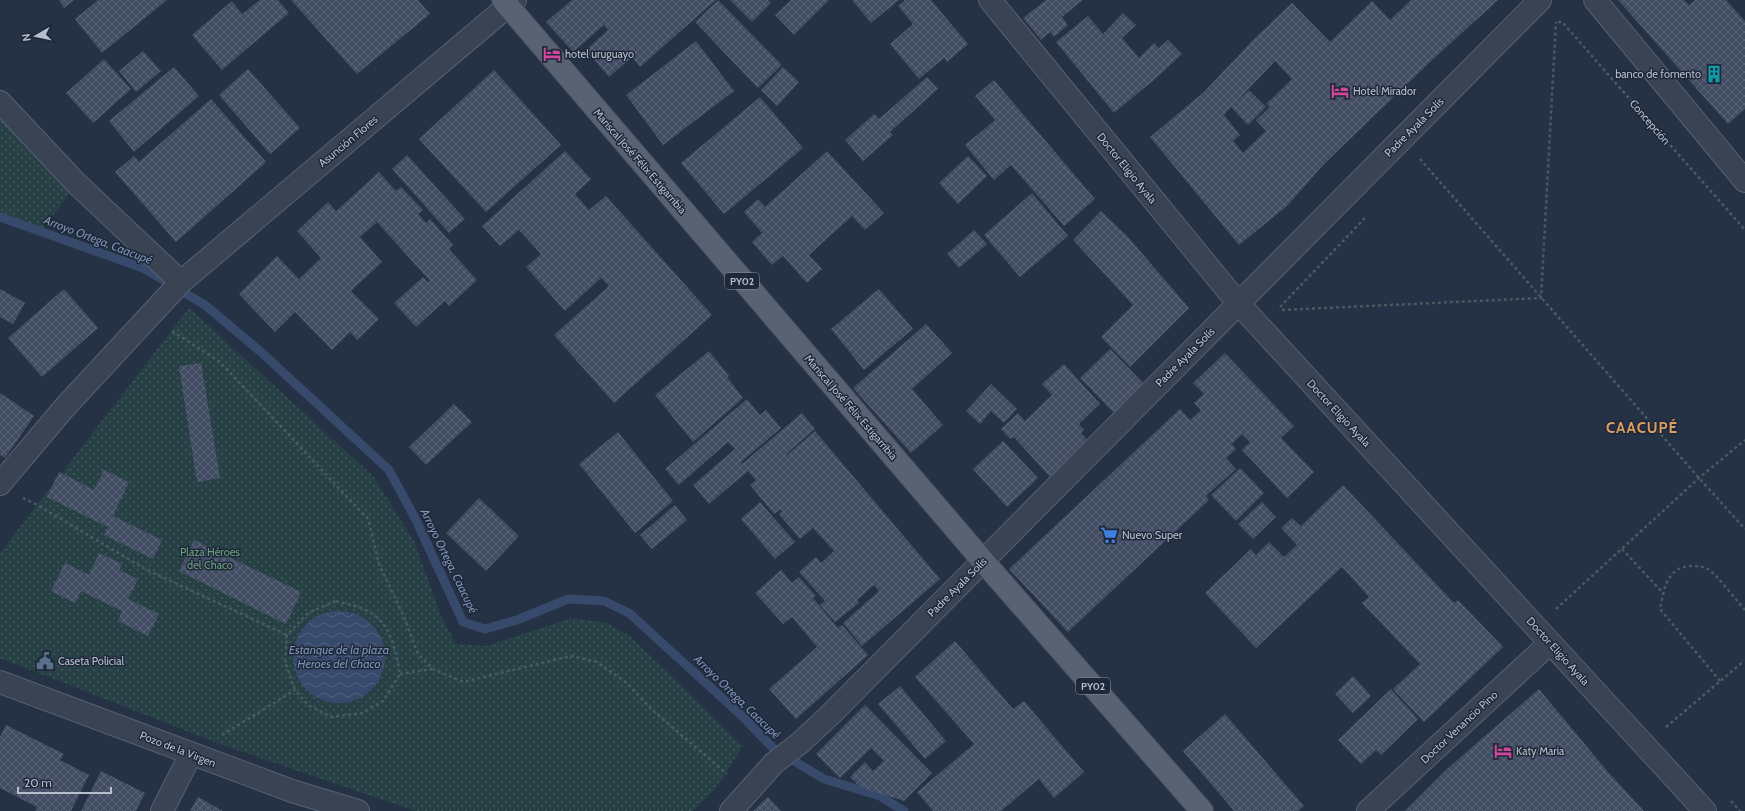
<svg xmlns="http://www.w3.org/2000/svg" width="1745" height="811" viewBox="0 0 1745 811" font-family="Cabin,sans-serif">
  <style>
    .park { fill: url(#park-dots) }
    .water { fill: url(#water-waves) }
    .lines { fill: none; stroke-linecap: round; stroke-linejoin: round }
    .stream { stroke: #374a6c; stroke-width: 9 }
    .building { fill: url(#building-cross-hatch); fill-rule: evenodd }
    .minor-casing { stroke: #586171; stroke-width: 24 }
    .primary-casing { stroke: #434c5d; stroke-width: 24 }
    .path { stroke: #455d61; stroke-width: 2.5; stroke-dasharray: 3 3; stroke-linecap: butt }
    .minor { stroke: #394354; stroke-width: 22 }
    .primary { stroke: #586273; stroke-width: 22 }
    .labels { text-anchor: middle; stroke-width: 3; stroke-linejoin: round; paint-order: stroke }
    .shield { fill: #1e2839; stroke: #8991a1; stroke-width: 1 }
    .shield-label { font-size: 10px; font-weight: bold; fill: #b7becd }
    .poi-label { font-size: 11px; fill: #b7becd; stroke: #1e2839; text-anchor: start }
    .street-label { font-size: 11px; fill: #b7becd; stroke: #1e2839 }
    .park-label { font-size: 11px; fill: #6ca07b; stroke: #1e2839 }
    .water-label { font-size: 12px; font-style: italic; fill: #7c92b6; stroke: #1e2839 }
    .district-label { font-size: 15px; font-weight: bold; letter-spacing: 1px; fill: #dd9e62; stroke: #1e2839 }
  </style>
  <defs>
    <pattern id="park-dots" width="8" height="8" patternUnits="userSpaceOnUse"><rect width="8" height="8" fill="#274045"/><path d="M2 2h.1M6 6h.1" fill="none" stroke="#445a5f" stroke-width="1.8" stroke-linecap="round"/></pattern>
    <pattern id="water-waves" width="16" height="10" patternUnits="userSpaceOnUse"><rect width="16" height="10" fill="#374a6c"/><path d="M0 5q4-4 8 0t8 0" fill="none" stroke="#526280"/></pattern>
    <pattern id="building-cross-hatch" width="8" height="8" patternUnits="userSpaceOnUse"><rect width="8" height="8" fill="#424d64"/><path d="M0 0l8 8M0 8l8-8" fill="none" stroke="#5b6579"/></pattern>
  </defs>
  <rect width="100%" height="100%" fill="#253144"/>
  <g class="park">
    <path d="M0 102 77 184 40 232 0 217Z"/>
    <path d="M189 308 373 476 414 541 442 618 456 644 486 646 572 618 607 623 631 637 743 746 716 788 693 811H415L220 744 0 658V553Z"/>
  </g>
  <circle class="water" cx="339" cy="657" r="46"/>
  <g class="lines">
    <path class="stream" d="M0 217 143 268 205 305 261 352 389 470 416 520 463 622 485 629 517 620 568 599 604 601 629 613 742 716 774 749 824 779 880 796 904 811"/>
  </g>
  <g class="building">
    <path d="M59 0H74L64 8Z"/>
    <path d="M98 0H167L102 53 75 19Z"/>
    <path d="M260 0H278L289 13 222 70 192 35 232 1 242 14Z"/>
    <path d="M291 0H418L430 14 357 74Z"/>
    <path d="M572 0H716L640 67 632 57 609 77 586 50 608 30 604 25 573 52 546 22Z"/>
    <path d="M718 0 782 65 758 88 695 22Z"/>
    <path d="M730 0H768L771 3 752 22Z"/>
    <path d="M791 0H829L794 35 775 15Z"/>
    <path d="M852 0H899L871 23Z"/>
    <path d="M905 0H931L968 44 947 62 944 58 919 79 890 44 913 24 898 6Z"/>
    <path d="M1046 0H1083L1062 17 1068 25 1054 37 1050 32 1041 40 1023 18Z"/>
    <path d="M1411 0H1498L1430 62 1324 164 1287 206 1239 245 1150 137 1204 92 1254 39 1292 3 1330 42 1372 1 1390 20ZM1275 61 1292 79 1266 104 1270 107 1256 120 1266 131 1243 153 1233 141 1240 135 1224 115 1231 107 1248 125 1266 107 1249 90 1233 105Z"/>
    <path d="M1618 0H1684L1689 5 1695 0H1726L1745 21V109L1728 124Z"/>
    <path d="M1123 13 1136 25 1122 38 1139 58 1154 43 1159 48 1168 40 1182 54 1155 79 1114 113 1056 42 1088 16 1103 34Z"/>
    <path d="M696 41 734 91 663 145 626 95Z"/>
    <path d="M143 51 161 71 136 92 119 71Z"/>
    <path d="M104 59 131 89 93 123 66 93Z"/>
    <path d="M174 67 199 96 134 152 109 121Z"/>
    <path d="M783 67 799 82 777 106 761 90Z"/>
    <path d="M248 69 300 128 270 154 219 95Z"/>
    <path d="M494 70 561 145 486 212 419 139Z"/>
    <path d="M927 77 938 89 890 132 893 135 863 161 845 140 874 114 879 119Z"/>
    <path d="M994 80 1095 199 1064 226 1011 165 994 180 965 145 995 120 975 96Z"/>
    <path d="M760 97 803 148 724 214 681 163Z"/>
    <path d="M211 99 266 162 176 242 115 172 134 156 139 162Z"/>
    <path d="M565 151 591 179 575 194 589 210 606 196 712 315 614 403 554 335 609 286 601 278 565 311 526 267 541 254 519 230 500 246 482 226Z"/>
    <path d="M827 151 884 213 865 230 852 216 809 255 822 269 807 283 783 256 772 265 752 242 762 233 744 212 758 199 765 207Z"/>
    <path d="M407 155 465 219 449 233 392 169Z"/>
    <path d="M968 156 987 176 958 204 939 183Z"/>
    <path d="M379 172 396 191 401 187 423 210 418 214 426 223 430 219 453 245 449 249 477 280 449 306 445 301 416 327 394 303 423 277 428 282 430 281 377 222 360 237 382 262 351 291 379 319 357 340 350 332 332 350 295 312 275 332 239 294 277 256 299 279 321 258 297 231 328 202 336 211Z"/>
    <path d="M1032 193 1068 236 1020 277 984 235Z"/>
    <path d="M1101 211 1128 237 1189 308 1130 367 1101 337 1133 305 1073 240Z"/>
    <path d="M974 230 987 244 959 268 947 254Z"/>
    <path d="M0 289 25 303 13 324 0 317Z"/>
    <path d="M64 289 98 328 42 377 8 338Z"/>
    <path d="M879 289 913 329 864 370 831 329Z"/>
    <path d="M926 324 952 353 912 389 943 425 911 453 853 388Z"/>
    <path d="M1110 349 1145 385 1115 414 1080 378Z"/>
    <path d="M709 351 729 376 727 377 743 398 693 442 655 395Z"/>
    <path d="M1225 353 1294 426 1281 438 1314 472 1287 498 1242 450 1250 442 1242 434 1232 444 1213 424 1236 449 1226 458 1236 469 1206 496 1209 500 1068 632 1009 569 1180 409 1190 420 1201 410 1194 403 1204 394 1193 383Z"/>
    <path d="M201 363 220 478 197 482 179 366Z"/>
    <path d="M1064 364 1100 404 1079 424 1084 430 1081 433 1088 441 1050 477 1014 437 1010 439 1001 429 1018 413 1025 421 1052 395 1042 384Z"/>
    <path d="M991 384 1017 409 1004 423 991 411 980 424 966 411Z"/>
    <path d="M0 393 34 416 5 458 0 455Z"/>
    <path d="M747 399 760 415 766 410 781 428 741 462 742 464 802 413 815 429 786 454 787 455 815 431 940 579 862 646 843 623 879 591 874 585 857 600 859 603 835 622 820 605 825 601 799 572 816 557 821 563 834 551 813 528 800 539 779 514 782 511 781 509 774 514 750 485 756 480 748 471 709 504 693 485 735 449 728 442 679 485 665 469Z"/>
    <path d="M454 404 472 422 426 465 409 447Z"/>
    <path d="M618 432 673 501 635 533 579 464Z"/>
    <path d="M1003 441 1038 478 1007 507 973 469Z"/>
    <path d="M1240 468 1264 493 1236 521 1211 495Z"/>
    <path d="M104 470 129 482 113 516 162 540 153 559 104 535 108 527 47 497 59 472 94 490Z"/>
    <path d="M1343 485 1454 603 1458 600 1503 647 1424 722 1393 689 1420 664 1362 603 1369 597 1342 567 1256 648 1205 593 1251 549 1256 555 1269 542 1284 557 1297 545 1281 528 1292 518 1301 526Z"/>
    <path d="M479 498 519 536 486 571 446 533Z"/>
    <path d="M760 502 795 542 775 559 741 519Z"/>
    <path d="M1262 502 1276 517 1253 539 1238 524Z"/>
    <path d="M675 505 687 520 652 549 640 535Z"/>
    <path d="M194 540 301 592 286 624 179 571Z"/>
    <path d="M99 553 122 564 119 570 138 579 128 599 159 614 148 636 118 621 122 611 81 591 75 603 51 591 65 563 89 575Z"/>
    <path d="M781 570 792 583 799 577 816 596 813 598 838 628 842 625 868 655 796 719 769 689 817 647 792 617 783 624 755 593Z"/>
    <path d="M955 641 1013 709 1024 701 1084 772 1054 798 1039 779 1001 811H933L917 792 974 744 915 677Z"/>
    <path d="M1353 676 1371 696 1353 713 1335 694Z"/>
    <path d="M900 686 946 741 925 759 878 704Z"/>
    <path d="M1391 689 1418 719 1381 755 1376 750 1361 764 1338 740Z"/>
    <path d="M1539 689 1608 772 1644 811H1405L1447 769Z"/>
    <path d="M865 705 932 773 904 801 860 787 850 777 865 762 873 771 884 761 871 748 840 778 816 754Z"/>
    <path d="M1225 714 1304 806 1298 811H1234L1183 751Z"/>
    <path d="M6 725 64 754 60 760 89 775 71 811H35L37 807 0 788V737Z"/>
    <path d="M101 771 145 793 136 811H81Z"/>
    <path d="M198 797 223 811H190Z"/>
    <path d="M768 797 781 811H753Z"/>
  </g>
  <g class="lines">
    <g class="minor-casing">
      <g id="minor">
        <path d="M990 0 1238 303 1705 811"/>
        <path d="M1595 0 1745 181"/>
        <path d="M0 102 77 184 181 282"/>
        <path d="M0 484 65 407 181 282 515 0"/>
        <path d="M0 682 292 791 358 811"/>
        <path d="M162 811 191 754"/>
        <path d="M731 811 774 763 800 743 831 714 1540 0"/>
        <path d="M1368 811 1550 643"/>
      </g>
    </g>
    <g class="primary-casing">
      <path id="primary" d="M503 0 983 561 1202 811"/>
    </g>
    <g class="path">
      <path d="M1558 22H1562L1745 230"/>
      <path d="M1420 159 1699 478 1745 529"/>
      <path d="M1280 307 1365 218"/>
      <path d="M1282 310 1541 298 1556 22"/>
      <path d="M172 331 220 362 368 519 379 564 404 617 418 654 433 669 463 682 571 656 597 662 628 684 651 709 727 774"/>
      <path d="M23 498 39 506 147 570 287 635"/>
      <path d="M1622 549 1663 593"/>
      <path d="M336 601C345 604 355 605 363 609 391 620 395 649 400 674L383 701 362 713 331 717 308 705 295 690 285 662 287 635 308 613Z"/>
      <path d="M1556 609 1699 478 1745 440"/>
      <path d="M400 674 432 669"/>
      <path d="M1720 681 1660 609C1664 590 1666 568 1690 566 1696 566 1702 566 1708 569 1719 577 1735 599 1745 610"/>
      <path d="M1666 727 1744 661"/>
      <path d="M222 735 295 690"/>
      <path d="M1731 801 1740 811"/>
    </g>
    <use href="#minor" class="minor"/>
    <use href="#primary" class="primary"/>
  </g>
  <defs>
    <g id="hotel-bare" transform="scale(1.38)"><path d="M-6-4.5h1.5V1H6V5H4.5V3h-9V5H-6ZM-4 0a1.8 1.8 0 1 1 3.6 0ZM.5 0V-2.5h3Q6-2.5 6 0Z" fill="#d1479c" stroke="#1e2839" stroke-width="2.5" paint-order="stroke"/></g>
    <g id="building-bare" transform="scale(1.38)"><path d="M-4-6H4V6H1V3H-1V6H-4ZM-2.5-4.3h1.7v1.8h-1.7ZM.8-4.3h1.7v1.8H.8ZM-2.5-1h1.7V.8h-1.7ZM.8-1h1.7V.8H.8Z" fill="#0f9aa8" stroke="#1e2839" stroke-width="2.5" paint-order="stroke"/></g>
    <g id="supermarket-bare" transform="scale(1.38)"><path d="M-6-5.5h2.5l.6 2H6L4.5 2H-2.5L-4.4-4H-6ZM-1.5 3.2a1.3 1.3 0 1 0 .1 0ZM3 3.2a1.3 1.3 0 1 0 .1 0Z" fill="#3f7fe0" stroke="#1e2839" stroke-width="2.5" paint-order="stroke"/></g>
    <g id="civic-bare" transform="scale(1.38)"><path d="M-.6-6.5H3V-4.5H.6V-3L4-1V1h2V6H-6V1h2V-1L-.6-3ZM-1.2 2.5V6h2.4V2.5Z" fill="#5c6f8a" stroke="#1e2839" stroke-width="2.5" paint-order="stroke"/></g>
  </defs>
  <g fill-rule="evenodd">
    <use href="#hotel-bare" x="552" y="54"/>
    <use href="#building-bare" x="1714" y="74"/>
    <use href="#hotel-bare" x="1340" y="91"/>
    <use href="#supermarket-bare" x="1109" y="535"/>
    <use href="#civic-bare" x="45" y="661"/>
    <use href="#hotel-bare" x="1503" y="751"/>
  </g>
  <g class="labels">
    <g class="shield">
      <rect x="725" y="273" width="34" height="16" rx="3"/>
      <rect x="1076" y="678" width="34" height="16" rx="3"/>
    </g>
    <g class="shield-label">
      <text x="742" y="285">PY02</text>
      <text x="1093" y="690">PY02</text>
    </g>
    <g class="poi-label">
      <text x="565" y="58">hotel uruguayo</text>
      <text x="1701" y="78" text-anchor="end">banco de fomento</text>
      <text x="1353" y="95">Hotel Mirador</text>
      <text x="1122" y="539">Nuevo Super</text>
      <text x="58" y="665">Caseta Policial</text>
      <text x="1516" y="755">Katy Maria</text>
    </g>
    <g class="street-label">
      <text transform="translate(1650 122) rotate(49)" y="4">Concepción</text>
      <text transform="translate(1414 127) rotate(-45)" y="4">Padre Ayala Solís</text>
      <text transform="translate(348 141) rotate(-40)" y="4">Asunción Flores</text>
      <text transform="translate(640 161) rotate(49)" y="4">Mariscal José Félix Estigarribia</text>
      <text transform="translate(1127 168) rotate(51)" y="4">Doctor Eligio Ayala</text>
      <text transform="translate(1185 357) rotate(-45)" y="4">Padre Ayala Solís</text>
      <text transform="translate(851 407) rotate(49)" y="4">Mariscal José Félix Estigarribia</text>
      <text transform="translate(1339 413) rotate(47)" y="4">Doctor Eligio Ayala</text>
      <text transform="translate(957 587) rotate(-45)" y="4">Padre Ayala Solís</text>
      <text transform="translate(1558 651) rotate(48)" y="4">Doctor Eligio Ayala</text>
      <text transform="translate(1459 727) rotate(-43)" y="4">Doctor Venancio Pino</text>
      <text transform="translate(178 749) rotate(21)" y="4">Pozo de la Virgen</text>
    </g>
    <g class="park-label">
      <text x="210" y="556">Plaza Héroes<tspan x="210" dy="13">del Chaco</tspan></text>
    </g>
    <g class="water-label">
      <text transform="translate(98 240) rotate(21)" y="4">Arroyo Ortega, Caacupé</text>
      <text transform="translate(449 561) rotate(64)" y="4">Arroyo Ortega, Caacupé</text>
      <text x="339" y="654">Estanque de la plaza<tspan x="339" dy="14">Heroes del Chaco</tspan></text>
      <text transform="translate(737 697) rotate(44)" y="4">Arroyo Ortega, Caacupé</text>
    </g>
    <g class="district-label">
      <text x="1642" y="433">CAACUPÉ</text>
    </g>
  </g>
  <g transform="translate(36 36) rotate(261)" stroke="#1e2839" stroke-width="3" paint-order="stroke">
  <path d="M0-3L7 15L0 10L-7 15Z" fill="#b7becd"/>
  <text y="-6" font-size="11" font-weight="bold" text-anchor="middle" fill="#b7becd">N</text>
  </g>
  <path d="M18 787v6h93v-6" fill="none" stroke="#b7becd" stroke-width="2"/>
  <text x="24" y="787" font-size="12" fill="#b7becd" stroke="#1e2839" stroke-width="3" paint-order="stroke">20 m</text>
</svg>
